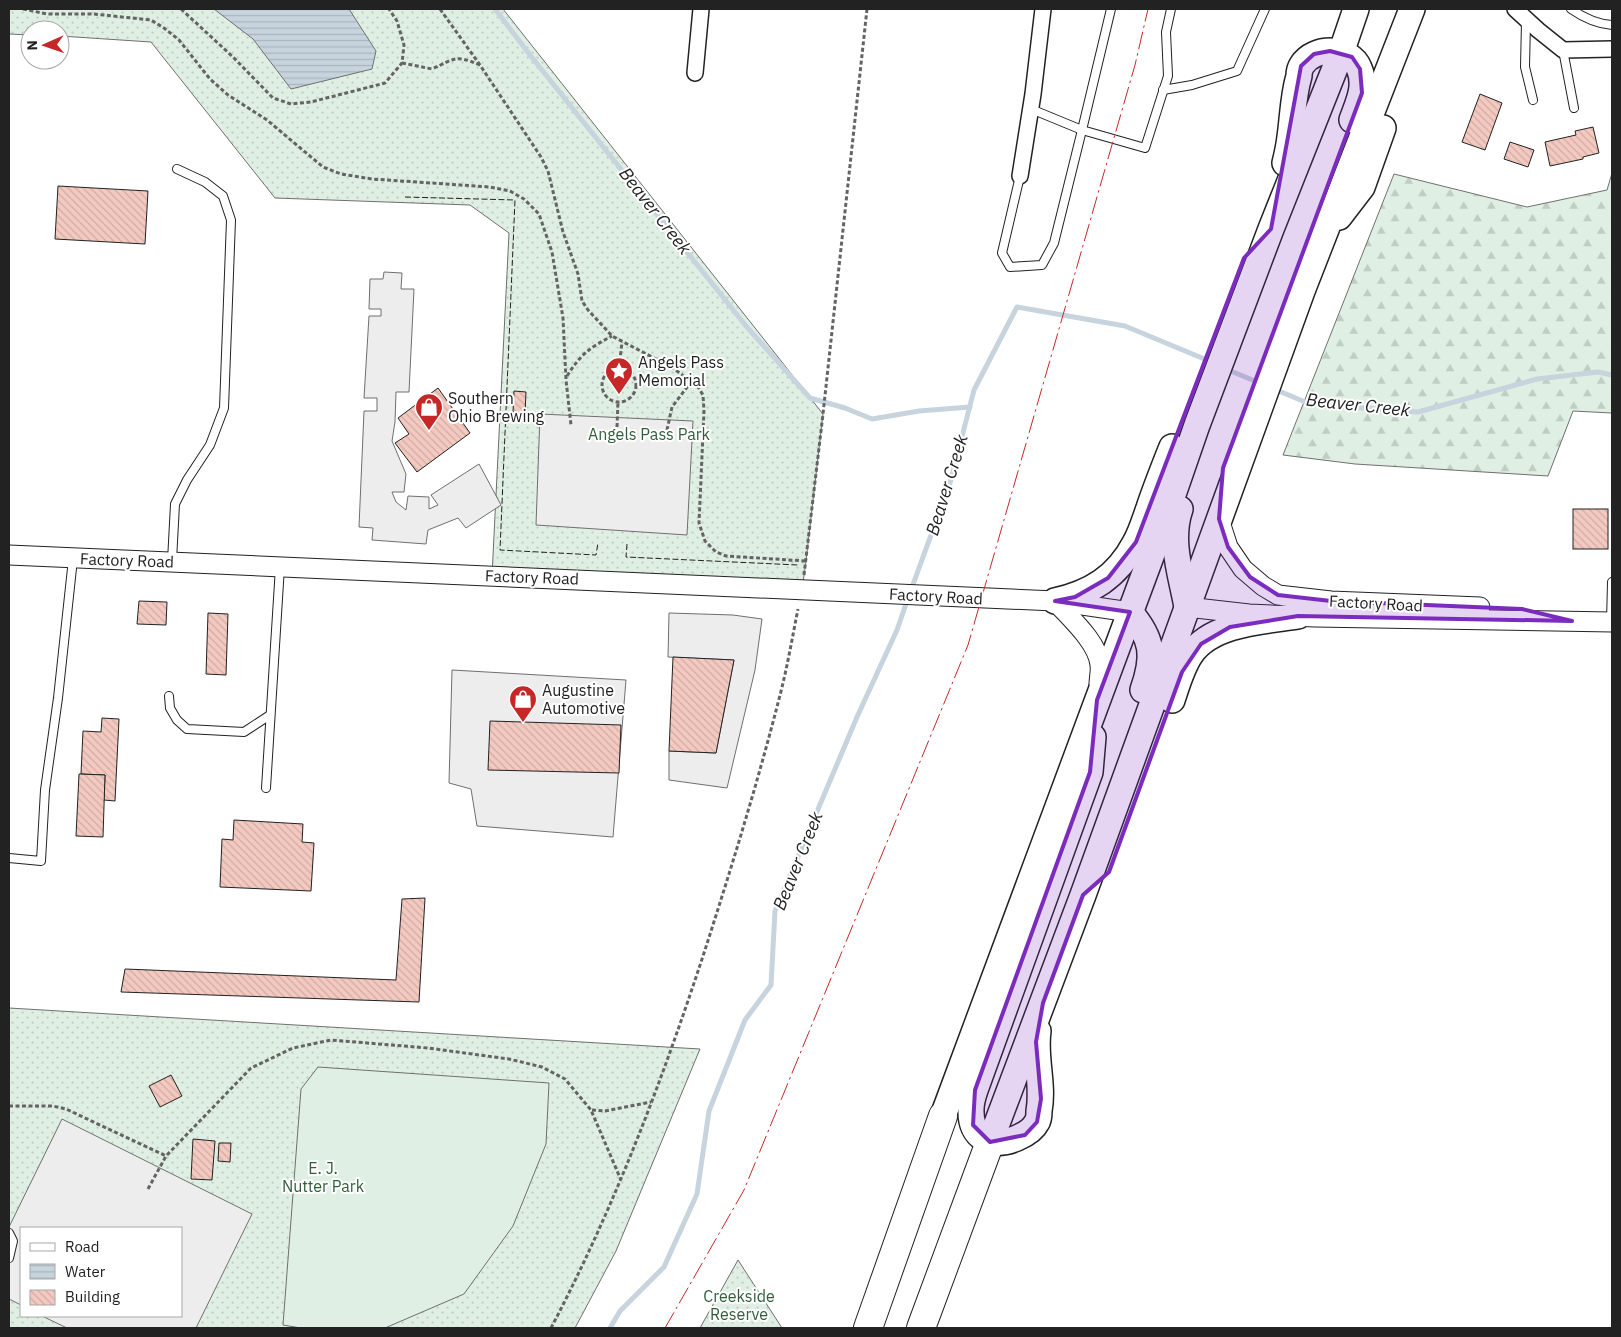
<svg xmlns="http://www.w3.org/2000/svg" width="1621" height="1337" viewBox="0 0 1621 1337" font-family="'IBM Plex Sans',sans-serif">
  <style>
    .grass { fill: url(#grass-dots); stroke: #6f6f6f; fill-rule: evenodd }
    .forest { fill: url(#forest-firs); stroke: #6f6f6f }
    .pitch { fill: #e0efe3; stroke: #6f6f6f }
    .parking { fill: #ededed; stroke: #6f6f6f }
    .water { fill: url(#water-rules); stroke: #6f6f6f }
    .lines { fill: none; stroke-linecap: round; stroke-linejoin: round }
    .stream { stroke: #c7d3dd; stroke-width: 5 }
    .building { fill: url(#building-back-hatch); stroke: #222 }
    .service-casing { stroke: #222; stroke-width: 10 }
    .minor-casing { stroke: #222; stroke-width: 18 }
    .tertiary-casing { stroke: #222; stroke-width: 21 }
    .trunk-casing { stroke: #222; stroke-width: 28 }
    .motorway-casing { stroke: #222; stroke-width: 30 }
    .path { stroke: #646464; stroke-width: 3; stroke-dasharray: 4 2.5; stroke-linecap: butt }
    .service { stroke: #fff; stroke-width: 8 }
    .minor { stroke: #fff; stroke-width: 15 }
    .tertiary { stroke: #fff; stroke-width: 19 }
    .trunk { stroke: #fff; stroke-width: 25 }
    .motorway { stroke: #fff; stroke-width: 28 }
    .fence { stroke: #222; stroke-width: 1; stroke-dasharray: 6 2.5; stroke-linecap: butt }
    .power { stroke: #c62828; stroke-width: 1; stroke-dasharray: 18 4 2.5 4; stroke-linecap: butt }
    .marked { fill: #7b2cbf; fill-opacity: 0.2; stroke: #7b2cbf; stroke-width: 4; stroke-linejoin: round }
    .labels { text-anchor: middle; stroke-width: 4; stroke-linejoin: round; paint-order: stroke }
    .poi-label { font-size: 16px; fill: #222; stroke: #fff; text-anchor: start }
    .park-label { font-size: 16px; fill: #2f5e38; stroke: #fff }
    .street-label { font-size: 16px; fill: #222; stroke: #fff }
    .water-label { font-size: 18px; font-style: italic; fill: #222; stroke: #fff }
  </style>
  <defs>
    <pattern id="grass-dots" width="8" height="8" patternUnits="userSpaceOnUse" patternTransform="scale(1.25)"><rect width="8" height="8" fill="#e0efe3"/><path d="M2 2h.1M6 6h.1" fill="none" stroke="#c0cdc2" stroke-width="1.8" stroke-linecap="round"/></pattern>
    <pattern id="forest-firs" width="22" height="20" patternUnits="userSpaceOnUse" patternTransform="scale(1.25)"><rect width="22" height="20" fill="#e0efe3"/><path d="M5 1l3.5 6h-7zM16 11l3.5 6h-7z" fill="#c0cdc2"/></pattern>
    <pattern id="water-rules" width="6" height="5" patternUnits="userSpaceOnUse" patternTransform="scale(1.25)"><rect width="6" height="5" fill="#c7d3dd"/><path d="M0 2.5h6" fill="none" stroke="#abb5bd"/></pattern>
    <pattern id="building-back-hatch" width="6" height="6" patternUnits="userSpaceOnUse" patternTransform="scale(1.25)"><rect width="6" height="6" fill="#f3c9c0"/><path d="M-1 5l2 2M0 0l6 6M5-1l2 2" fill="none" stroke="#d0aca5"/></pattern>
  </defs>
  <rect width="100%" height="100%" fill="#fff"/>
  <g class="grass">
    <path d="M9 9H503L823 414 806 561 802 590 492 576 509 233 470 205 275 198 151 42 60 36V30H30V35L9 34Z"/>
    <path d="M9 1008 700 1049 616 1251 575 1328H9ZM21 1228H181V1316H21Z"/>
    <path d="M738 1260 782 1328H700Z"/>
  </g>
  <path class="forest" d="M1612 173V413L1573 411 1548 476 1355 464 1283 455 1394 174 1527 207 1607 190Z"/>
  <path class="pitch" d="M318 1067 549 1083 546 1144 513 1226 464 1294 385 1328H301L283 1325 301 1089Z"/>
  <g class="parking">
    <path d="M384 272 402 273 401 289H414L409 392H396L395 422 392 441 406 474 404 492H392L396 502 406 510 408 496 429 497V509L438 505 431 495 479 464 501 505 466 528 458 518 428 530 426 544 372 540 373 528 359 527 364 411H377V398H364L369 316H381V309H369L370 279H383Z"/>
    <path d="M540 414 693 421 687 535 536 525Z"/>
    <path d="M669 613 733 615 762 619 755 670 727 788 669 780V751L716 753 734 660 668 657Z"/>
    <path d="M452 670 626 680 613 837 477 826 471 789 449 783Z"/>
    <path d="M62 1119 252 1214 196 1328H67L42 1316H181V1228H21V1305L9 1299V1227Z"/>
  </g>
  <path class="water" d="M214 9H349L376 51 372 69 291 89 253 39Z"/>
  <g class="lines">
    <g class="stream">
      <path d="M495 9 530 55 746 326 810 398 845 408 872 419 919 411 970 407"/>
      <path d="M1226 369 1262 384"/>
      <path d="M1274 389 1310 404 1418 412 1537 379 1598 372 1612 375"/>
      <path d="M911 590 950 483 974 390 1017 307 1125 326 1214 363"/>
      <path d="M610 1328 620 1311 664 1267 697 1194 709 1111 745 1020 771 985 775 911 857 717 897 630 908 598"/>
    </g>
  </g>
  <g class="building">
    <path d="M1480 94 1502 103 1485 150 1462 142Z"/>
    <path d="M1593 127 1599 153 1583 157V159L1550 166 1545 142 1576 135 1575 131Z"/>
    <path d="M1510 142 1534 150 1528 167 1504 159Z"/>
    <path d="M58 186 148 191 145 244 55 239Z"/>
    <path d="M438 388 470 433 417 472 395 443 409 434 398 418Z"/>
    <path d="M514 391 526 392 525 413 513 412Z"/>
    <rect x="1573" y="509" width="35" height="40"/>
    <path d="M139 601 167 602 166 625 137 624Z"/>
    <path d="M208 613 228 614 226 675 206 674Z"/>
    <path d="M673 657 734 660 716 753 669 751Z"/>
    <path d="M102 718 119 719 115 801 104 800 105 775 81 774 83 731 101 732Z"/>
    <path d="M490 721 621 725 619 773 488 770Z"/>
    <path d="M79 774 105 775 103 837 76 836Z"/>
    <path d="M234 820 303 824 302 842 314 843 311 891 220 887 222 839 233 840Z"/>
    <path d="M425 898 419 1002 121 992 125 969 396 980 402 899Z"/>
    <path d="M171 1075 182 1096 160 1107 149 1086Z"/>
    <path d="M193 1139 215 1141 212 1180 191 1179Z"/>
    <path d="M219 1143H231L230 1162 218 1161Z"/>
  </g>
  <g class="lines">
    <g class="service-casing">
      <g id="service">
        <path d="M1111 9 1082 130 1145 148 1168 76 1166 32 1171 9"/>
        <path d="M1571 9C1584 18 1597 24 1612 25"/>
        <path d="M1526 21 1525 67 1533 100"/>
        <path d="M1563 50 1574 108"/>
        <path d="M1163 90 1192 85 1237 71 1265 9"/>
        <path d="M1020 176 1002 253 1010 267 1042 265 1054 243 1082 130 1031 109"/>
        <path d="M172 561 175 504 187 480 210 445 224 408 231 220 223 196 205 182 177 169"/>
        <path d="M1611 622 1612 582"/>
        <path d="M169 696 170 708 177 720 187 729 244 732 270 715"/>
        <path d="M266 788 280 567"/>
        <path d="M9 858 41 861 45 790 58 698 73 559"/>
        <path d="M9 1233 13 1241 9 1258"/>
      </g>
    </g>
    <g class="minor-casing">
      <g id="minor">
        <path d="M1515 9 1538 30 1563 50 1612 49"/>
        <path d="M695 73 701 9"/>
        <path d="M1020 176 1033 94 1043 9"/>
      </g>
    </g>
    <g class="tertiary-casing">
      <g id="tertiary">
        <path d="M1219 519 1228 547 1243 569 1263 586 1278 595 1331 601 1480 607"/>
        <path d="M9 555 1055 601 1130 612"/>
        <path d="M1055 601C1069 617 1098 642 1100 665 1101 671 1099 678 1099 684"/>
        <path d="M1187 607 1249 614 1315 617 1612 622"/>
      </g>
    </g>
    <g class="trunk-casing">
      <g id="trunk">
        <path d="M1285 163C1287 155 1289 146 1290 137 1293 116 1293 96 1299 76 1299 73 1300 68 1302 65 1314 46 1350 46 1359 68 1367 86 1358 103 1352 120"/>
        <path d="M1339 217 1362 187 1383 128"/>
        <path d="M1180 509C1169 541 1181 574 1187 607"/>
        <path d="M1055 601C1091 593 1117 577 1135 543 1141 533 1145 519 1149 508 1156 487 1164 467 1172 447"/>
        <path d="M1130 612C1153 639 1155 656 1143 690"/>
        <path d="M1172 700C1177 685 1182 667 1191 654 1212 623 1265 621 1298 616"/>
        <path d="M1038 1031C1034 1057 1044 1084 1039 1111 1039 1114 1039 1119 1037 1122 1033 1130 1024 1135 1017 1138 991 1149 970 1138 971 1109 971 1103 973 1096 975 1090L1090 772 1093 737"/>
        <path d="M943 1116 1159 535 1197 425 1271 229 1341 53 1356 9"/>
        <path d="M990 1142 1083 895 1302 291 1412 9"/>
      </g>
    </g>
    <g class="motorway-casing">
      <g id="motorway">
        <path d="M868 1328 943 1116"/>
        <path d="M921 1328 990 1142"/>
      </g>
    </g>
    <g class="path">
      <path d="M23 9 47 14H94L151 20 164 28 179 40 210 79 228 95 267 120 323 167 341 174 372 179 490 187 510 191 524 199 539 214 552 252 563 318 566 380 571 425"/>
      <path d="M181 9 233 57 273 98 291 104 311 102 385 83 402 63 404 45 397 21 389 9"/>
      <path d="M440 9 480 65 541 157 548 171 563 232 578 274 582 301 588 310 612 336 673 368 698 387 703 395 704 411 699 523 705 541 716 552 726 556 806 561"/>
      <path d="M402 63 432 69C455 59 454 54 480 65"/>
      <path d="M619 368 622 342"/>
      <circle cx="619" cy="385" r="17"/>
      <path d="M567 376C581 354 589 348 612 336"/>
      <path d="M617 427 618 402"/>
      <path d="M667 430 672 407 691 382"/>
      <path d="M804 575 823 414 867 9"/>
      <path d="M9 1106H53L66 1109 166 1156"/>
      <path d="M592 1110 605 1111 651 1102"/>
      <path d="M148 1189 166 1156 251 1068 293 1048 331 1040 428 1048 509 1059 542 1067 565 1079 591 1110 621 1180"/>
      <path d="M551 1328C614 1208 662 1081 704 953 731 869 757 785 779 699 787 669 792 639 798 609"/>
    </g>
    <use href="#service" class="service"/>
    <use href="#minor" class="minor"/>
    <use href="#tertiary" class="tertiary"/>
    <use href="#trunk" class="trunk"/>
    <use href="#motorway" class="motorway"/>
    <g class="fence">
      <path d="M405 197 515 200 500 550 596 555 598 543"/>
      <path d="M627 544 626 557 798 565"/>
    </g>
    <path class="power" d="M665 1328 744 1190 968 645 1135 65 1148 9"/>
  </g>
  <path class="marked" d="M1330 51 1352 57 1360 69 1362 93 1223 468 1219 519 1228 547 1250 577 1278 595 1331 601 1522 609 1572 621 1298 616 1230 627 1201 644 1182 672 1109 872 1083 895 1043 1003 1036 1042 1041 1099 1037 1122 1025 1135 990 1142 973 1125 975 1090 1090 772 1097 700 1130 612 1055 601 1075 597 1108 578 1136 542 1244 258 1271 229 1301 66 1314 54Z"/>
  <defs>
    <g id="sight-pin" transform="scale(1.4375)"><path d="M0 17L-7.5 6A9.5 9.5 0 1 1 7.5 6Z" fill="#c62828" stroke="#fff"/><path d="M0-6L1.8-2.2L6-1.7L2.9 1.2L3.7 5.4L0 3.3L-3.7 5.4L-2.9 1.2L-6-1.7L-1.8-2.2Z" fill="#fff"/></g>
    <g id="shop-pin" transform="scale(1.4375)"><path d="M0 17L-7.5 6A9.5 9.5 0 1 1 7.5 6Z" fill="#c62828" stroke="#fff"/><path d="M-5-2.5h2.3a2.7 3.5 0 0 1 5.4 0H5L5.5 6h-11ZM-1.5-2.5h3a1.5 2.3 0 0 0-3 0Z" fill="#fff"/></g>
  </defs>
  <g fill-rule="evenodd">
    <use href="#sight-pin" x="619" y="371"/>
    <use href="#shop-pin" x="429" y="407"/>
    <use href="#shop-pin" x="523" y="699"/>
  </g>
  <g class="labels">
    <g class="poi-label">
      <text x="638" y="368">Angels Pass<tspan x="638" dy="18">Memorial</tspan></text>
      <text x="448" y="404">Southern<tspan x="448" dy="18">Ohio Brewing</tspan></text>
      <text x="542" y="696">Augustine<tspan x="542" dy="18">Automotive</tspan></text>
    </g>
    <g class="park-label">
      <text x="649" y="440">Angels Pass Park</text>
      <text x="323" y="1174">E. J.<tspan x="323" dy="18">Nutter Park</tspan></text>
      <text x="739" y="1302">Creekside<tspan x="739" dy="18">Reserve</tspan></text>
    </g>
    <g class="street-label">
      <text transform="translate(127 560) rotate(2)" y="6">Factory Road</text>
      <text transform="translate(532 577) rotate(2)" y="6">Factory Road</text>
      <text transform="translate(936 596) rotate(3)" y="6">Factory Road</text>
      <text transform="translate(1376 603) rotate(3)" y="6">Factory Road</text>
    </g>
    <g class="water-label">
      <text transform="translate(655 211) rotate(52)" y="6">Beaver Creek</text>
      <text transform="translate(1358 405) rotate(6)" y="6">Beaver Creek</text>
      <text transform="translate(947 485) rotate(-73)" y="6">Beaver Creek</text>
      <text transform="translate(798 861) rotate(-68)" y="6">Beaver Creek</text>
    </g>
  </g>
  <rect width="1621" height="1337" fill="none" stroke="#222222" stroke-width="20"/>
  <rect x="20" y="1227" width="162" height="90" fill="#ffffff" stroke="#a7a7a7"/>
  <rect x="30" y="1243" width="25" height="8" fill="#ffffff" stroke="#a7a7a7"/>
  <text x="65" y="1252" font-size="15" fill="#222222">Road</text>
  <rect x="30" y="1264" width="25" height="15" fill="url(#water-rules)" stroke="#a7a7a7"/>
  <text x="65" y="1277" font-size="15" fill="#222222">Water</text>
  <rect x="30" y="1290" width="25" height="15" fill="url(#building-back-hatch)" stroke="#a7a7a7"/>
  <text x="65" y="1302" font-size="15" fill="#222222">Building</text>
  <g transform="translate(45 45) rotate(268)"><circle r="24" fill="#ffffff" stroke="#a7a7a7"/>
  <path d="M0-4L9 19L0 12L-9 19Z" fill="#c62828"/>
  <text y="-8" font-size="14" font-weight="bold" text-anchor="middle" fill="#222222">N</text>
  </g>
</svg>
